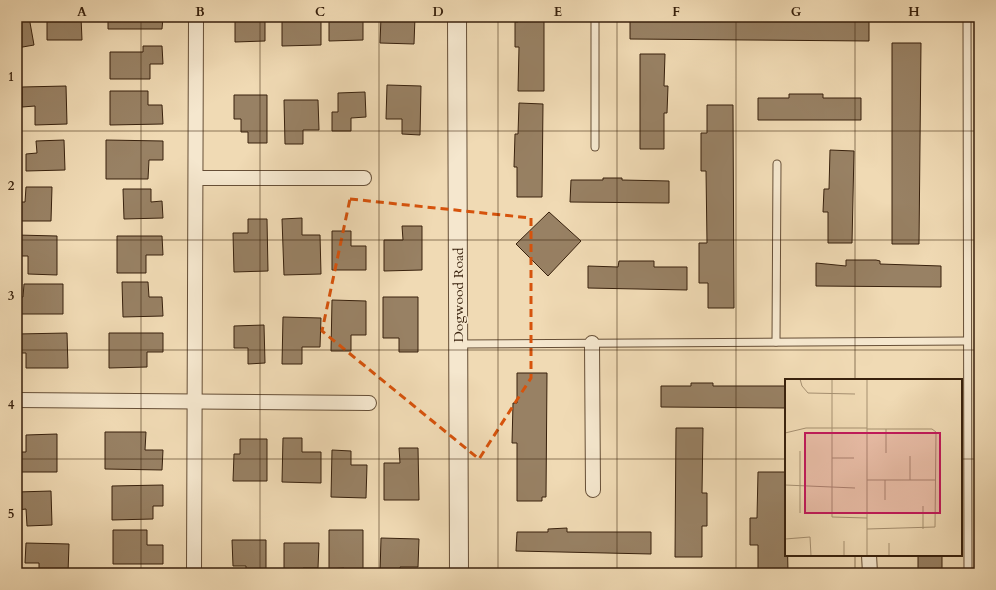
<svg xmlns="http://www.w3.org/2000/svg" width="996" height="590" viewBox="0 0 996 590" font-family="Cardo,serif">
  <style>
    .building { fill: #988164; stroke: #38210d }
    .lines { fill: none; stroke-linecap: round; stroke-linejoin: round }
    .service-casing { stroke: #664f37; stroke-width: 9 }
    .minor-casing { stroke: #664f37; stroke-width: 16 }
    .tertiary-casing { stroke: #664f37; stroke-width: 20 }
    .service { stroke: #f5e7ce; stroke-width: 7 }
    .minor { stroke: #f5e7ce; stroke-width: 14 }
    .tertiary { stroke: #f5e7ce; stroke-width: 18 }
    .marked { fill: none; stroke: #d6530c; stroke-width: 3; stroke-dasharray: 8 5; stroke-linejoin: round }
    .grid { fill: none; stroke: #38210d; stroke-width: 1; stroke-opacity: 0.55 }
    .labels { text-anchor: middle; stroke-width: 3; stroke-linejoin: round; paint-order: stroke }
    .street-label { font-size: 14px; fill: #38210d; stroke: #f5e7ce }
    .inset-road { fill: none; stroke: #a69071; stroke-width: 1 }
    .view { fill: #c2185b; fill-opacity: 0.15; stroke: #c2185b; stroke-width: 2 }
    .inset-edge { fill: none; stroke: #38210d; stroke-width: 2 }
    .neatline { fill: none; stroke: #38210d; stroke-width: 1.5 }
    .grid-label { font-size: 13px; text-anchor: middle; font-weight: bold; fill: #38210d }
  </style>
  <rect width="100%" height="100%" fill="#f0dab4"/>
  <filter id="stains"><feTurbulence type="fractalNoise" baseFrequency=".005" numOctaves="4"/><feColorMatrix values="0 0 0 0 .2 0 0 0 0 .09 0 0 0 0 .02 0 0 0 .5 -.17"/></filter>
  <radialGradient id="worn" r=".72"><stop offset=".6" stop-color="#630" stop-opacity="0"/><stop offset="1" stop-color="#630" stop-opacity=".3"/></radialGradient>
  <g class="building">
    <path d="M29 17 34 45 17 48V19Z"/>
    <path d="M47 17H81L82 40H47Z"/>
    <path d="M108 17H163L162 29H108Z"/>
    <path d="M235 17H265V41L235 42Z"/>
    <path d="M282 17H321V45L282 46Z"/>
    <path d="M329 17H363V40L329 41Z"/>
    <path d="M381 17H415L414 44 380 43Z"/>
    <path d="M518 17H544V91H518L519 47H515V22H518Z"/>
    <path d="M630 17H869V41L630 39Z"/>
    <path d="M892 43H921L919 244H892Z"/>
    <path d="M143 46H162L163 64H150V79H110V52H143Z"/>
    <path d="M640 54H665L664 86H668L667 113H664V149H640Z"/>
    <path d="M387 85 421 86 420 135 402 134V119H386Z"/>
    <path d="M66 86 67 124 35 125V106L22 107V87Z"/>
    <path d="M110 91H148V105H162L163 124 110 125Z"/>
    <path d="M365 92 366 117 351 118V131H332V112H338V93Z"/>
    <path d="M789 94H823V98H861V120H758V98H789Z"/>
    <path d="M234 95H267V143H248V132H241V119H234Z"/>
    <path d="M284 100H318L319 130H303V144H285Z"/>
    <path d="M519 103 543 104 542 197H517V167H514L515 134H518Z"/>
    <path d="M707 105H733L734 308H708V283H699V243H707L706 171H701V133H707Z"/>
    <path d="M64 140 65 170 26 171V154L37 153 36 141Z"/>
    <path d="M106 140 163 141V160H149L148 179H106Z"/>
    <path d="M830 150 854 151 852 243H828V212H823L824 189H829Z"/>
    <path d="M603 178H622V180L669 181V203L570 202 571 180H603Z"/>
    <path d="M26 187H52L51 221H17V202H25Z"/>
    <path d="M123 189H151V202L162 201 163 218 124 219Z"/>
    <path d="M549 212 581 241 548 276 516 244Z"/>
    <path d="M302 218V235H320L321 274 284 275 282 219Z"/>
    <path d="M248 219H267L268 271 234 272 233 233H248Z"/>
    <path d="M402 226H422V270L384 271V240H403Z"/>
    <path d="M332 231H351V246H366V270H332Z"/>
    <path d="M17 235 57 236V275L28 274V256H17Z"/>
    <path d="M117 236H162L163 255H146V273H117Z"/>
    <path d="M846 260H876L880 261V264L941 266V287L816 286V263L846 266Z"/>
    <path d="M619 261H654V267H687V290L588 288V266L618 267Z"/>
    <path d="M122 282H148L149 297H162L163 316 123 317Z"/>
    <path d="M24 284H63V314H17V297H23Z"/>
    <path d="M383 297H418V352H399V338H383Z"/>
    <path d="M332 300 366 301V335H351V351H331Z"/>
    <path d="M283 317 321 318 320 347H302V364H282Z"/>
    <path d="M264 325 265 363 248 364V348H234V326Z"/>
    <path d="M67 333 68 368H26V353H17V334Z"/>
    <path d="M109 333H163V352H147V367L109 368Z"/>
    <path d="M517 373H547L546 497H542V501H517V443H512L513 403H517Z"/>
    <path d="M691 383H713V386H786V408L661 407V386H691Z"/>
    <path d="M676 428H703L702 493H707V526H702V557H675Z"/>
    <path d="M105 432H146L145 450H163L162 470 105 469Z"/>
    <path d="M57 434V472H17V452H26V435Z"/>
    <path d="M283 438H302V452H321V483L282 482Z"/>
    <path d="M240 439H267V481H233L234 454H240Z"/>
    <path d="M399 448H418L419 500H384V463H400Z"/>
    <path d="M332 450 351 451V465H367L366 498 331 497Z"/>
    <path d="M758 472H786L788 573H758V545H750V518H757Z"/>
    <path d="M163 485V506H153V519L112 520V486Z"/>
    <path d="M51 491 52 525 27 526 26 509 17 510V492Z"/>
    <path d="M567 528V532H651V554L516 551 517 532H548V529Z"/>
    <path d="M113 530H147V545H163V564H113Z"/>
    <path d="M329 530H363V573H344V568L329 569Z"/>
    <path d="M381 538 419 539 418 567H400V573H380Z"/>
    <path d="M232 540H266V573H246V566H233Z"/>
    <path d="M26 543 69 544 68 573H39V563H25Z"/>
    <path d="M284 543H319L318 568H303V573H284Z"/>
    <rect x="918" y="555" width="24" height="18"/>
  </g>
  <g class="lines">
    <g class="service-casing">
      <g id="service">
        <path d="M595 17V147"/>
        <path d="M967 17 968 573"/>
        <path d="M776 342 777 164"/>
        <path d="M458 344 967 341"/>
      </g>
    </g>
    <g class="minor-casing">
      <g id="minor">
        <path d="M196 178H364"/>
        <path d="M592 343 593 490"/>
        <path d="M17 400 369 403"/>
        <path d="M869 555 870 573"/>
        <path d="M194 573 196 17"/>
      </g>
    </g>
    <g class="tertiary-casing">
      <path id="tertiary" d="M457 17 459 573"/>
    </g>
    <use href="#service" class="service"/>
    <use href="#minor" class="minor"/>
    <use href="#tertiary" class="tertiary"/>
  </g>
  <path class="marked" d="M350 199 531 218V378L479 459 322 331Z"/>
  <path class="grid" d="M141 17V573M260 17V573M379 17V573M498 17V573M617 17V573M736 17V573M855 17V380M17 131H979M17 240H979M17 350H979M17 459H786M961 459H979M855 555V573"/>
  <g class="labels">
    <g class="street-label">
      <text transform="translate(458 295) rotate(-90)" y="5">Dogwood Road</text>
    </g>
  </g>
  <g transform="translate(785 379)">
    <rect width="177" height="177" fill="#f0dab4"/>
    <path class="inset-road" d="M15 0 17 7 23 14 70 15M47 0V138L82 139M82 0V177M82 50H147L151 53 150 148 82 150M101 50V74M0 54 21 49H82M15 72V134M47 79H69M82 101H151M100 101V121M125 101V77M0 106 70 109M138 127V150M0 160 25 158 26 177M59 177V162M104 177V164"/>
    <path class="view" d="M20 54H155V134H20Z"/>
    <rect width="177" height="177" class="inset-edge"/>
  </g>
  <rect width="996" height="590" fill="none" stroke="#f0dab4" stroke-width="44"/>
  <rect x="22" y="22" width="952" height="546" class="neatline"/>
  <g class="grid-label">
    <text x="82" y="16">A</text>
    <text x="200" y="16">B</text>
    <text x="320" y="16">C</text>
    <text x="438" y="16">D</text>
    <text x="558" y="16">E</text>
    <text x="676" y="16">F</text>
    <text x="796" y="16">G</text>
    <text x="914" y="16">H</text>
    <text x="11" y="81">1</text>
    <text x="11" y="190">2</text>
    <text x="11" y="300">3</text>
    <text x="11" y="409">4</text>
    <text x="11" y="518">5</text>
  </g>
  <rect width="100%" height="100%" filter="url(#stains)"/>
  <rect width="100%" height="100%" fill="url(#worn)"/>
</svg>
